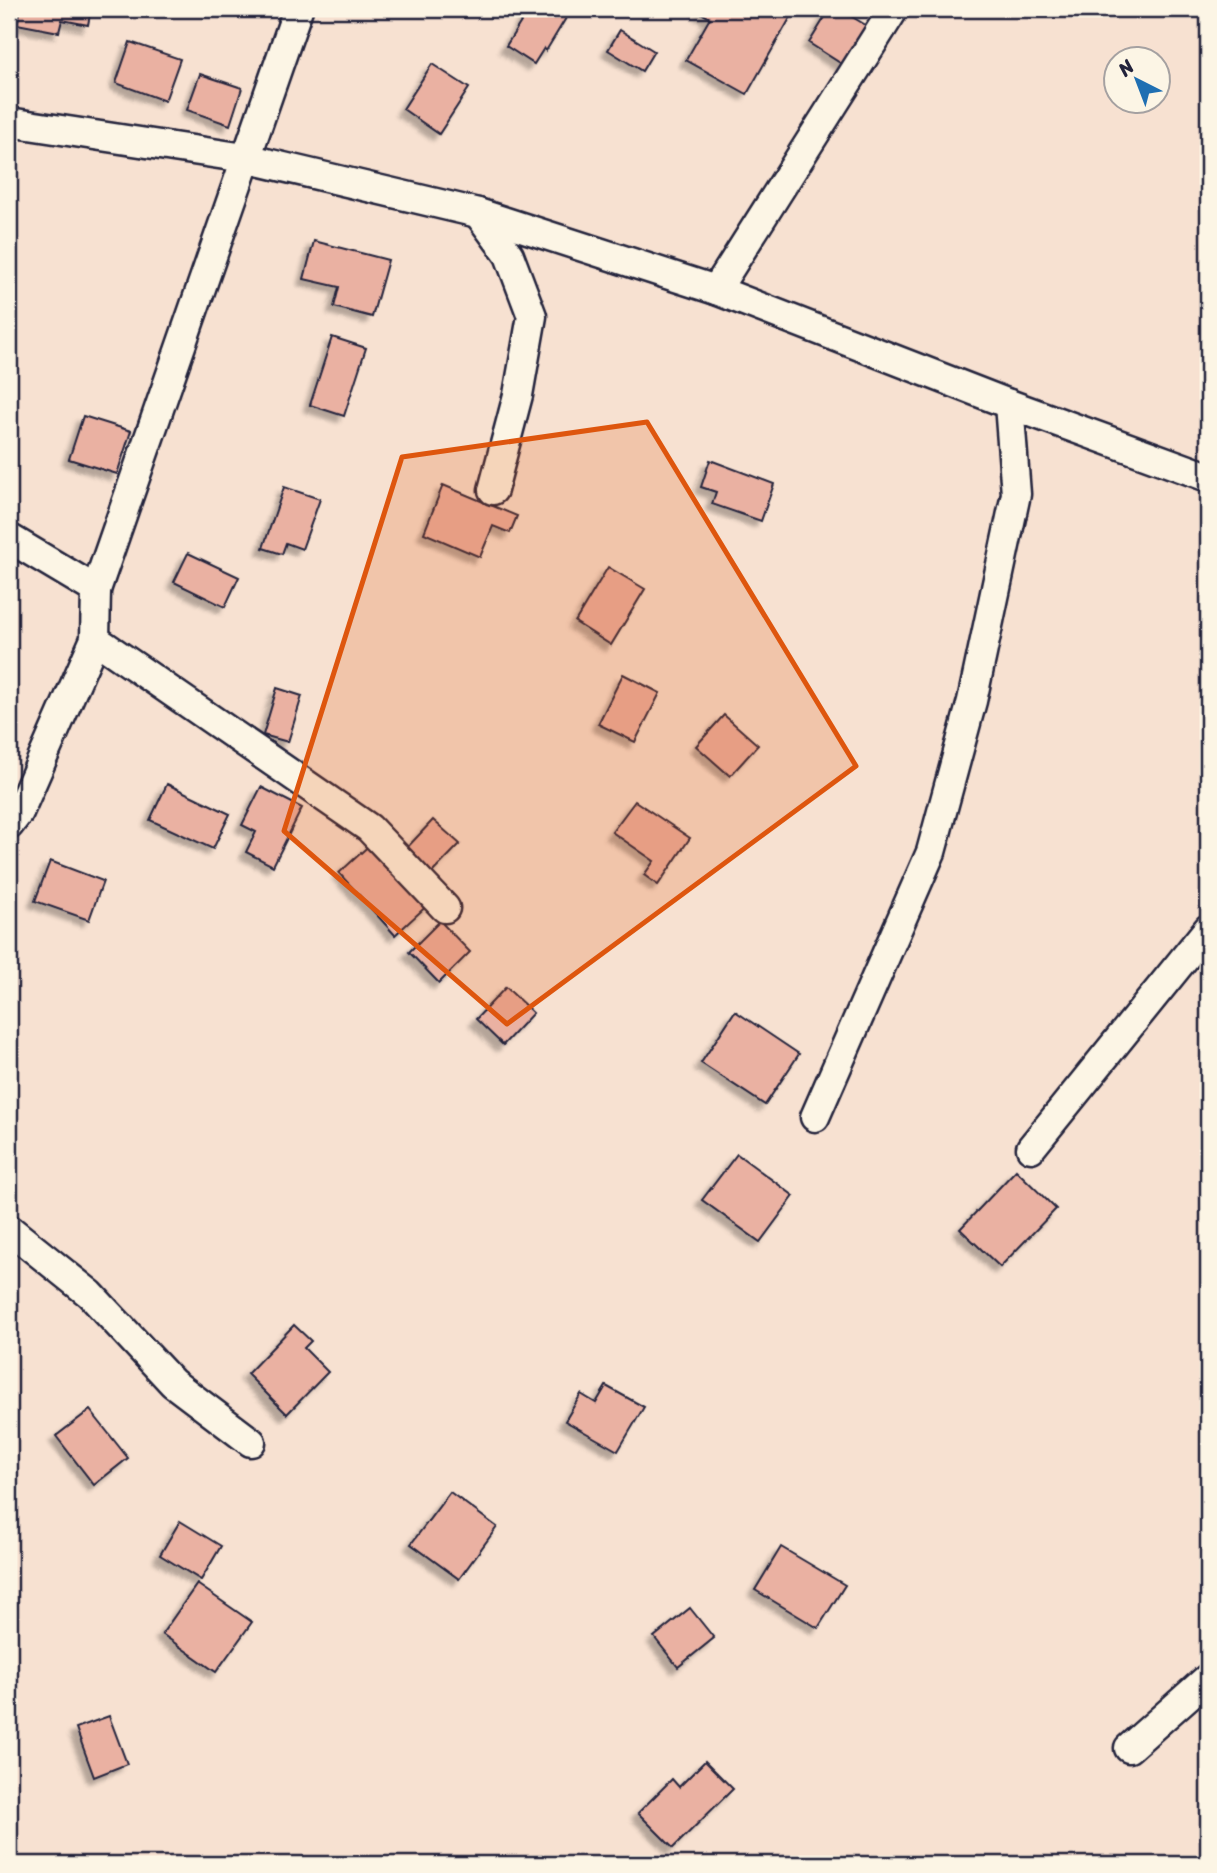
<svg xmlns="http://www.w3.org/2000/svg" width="1217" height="1873" viewBox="0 0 1217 1873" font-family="Sriracha,sans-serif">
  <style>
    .building { fill: #eab1a2; stroke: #22223b; stroke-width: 2; filter: url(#shadow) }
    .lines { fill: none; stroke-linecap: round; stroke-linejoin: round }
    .street-casing { stroke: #22223b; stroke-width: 33 }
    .street { stroke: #fcf5e5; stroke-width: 28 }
    .marked { fill: #de560e; fill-opacity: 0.2; stroke: #de560e; stroke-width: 5; stroke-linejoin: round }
  </style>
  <defs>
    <filter id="shadow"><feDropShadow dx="-6" dy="6" stdDeviation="2" flood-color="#0004"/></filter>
  </defs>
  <rect width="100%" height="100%" fill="#f7e1d1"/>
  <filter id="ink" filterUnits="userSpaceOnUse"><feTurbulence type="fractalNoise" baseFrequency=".0143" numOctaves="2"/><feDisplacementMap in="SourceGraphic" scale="14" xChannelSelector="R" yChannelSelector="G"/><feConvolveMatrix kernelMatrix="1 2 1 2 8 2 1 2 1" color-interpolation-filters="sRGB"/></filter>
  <g filter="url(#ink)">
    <g class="building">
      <path d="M9 9H91L88 25 62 20 59 32 17 24 20 13 9 11Z"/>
      <path d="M529 9H562L569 13 546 51 544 48 534 64 506 46Z"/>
      <path d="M701 9H785L793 13 747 94 686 60 710 18 699 12Z"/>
      <path d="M830 9H839L869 27 845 66 809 43Z"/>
      <path d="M620 30 654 51 642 71 608 50Z"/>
      <path d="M130 42 180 59 165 101 116 83Z"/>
      <path d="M432 64 469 88 439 134 403 109Z"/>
      <path d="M200 74 242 88 230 125 187 110Z"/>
      <path d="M314 241 388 260 372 317 334 307 339 287 304 279Z"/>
      <path d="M332 337 366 348 344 416 310 405Z"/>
      <path d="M83 416 131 431 117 474 69 459Z"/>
      <path d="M710 460 774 484 761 521 712 504 716 492 701 487Z"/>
      <path d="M443 485 517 516 510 533 493 526 480 557 424 533Z"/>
      <path d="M284 487 320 499 302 549 286 543 282 554 263 548Z"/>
      <path d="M188 553 239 577 225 607 174 582Z"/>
      <path d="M608 567 645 589 611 645 575 622Z"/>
      <path d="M623 674 660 693 635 742 598 724Z"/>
      <path d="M277 688 302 696 288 742 263 735Z"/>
      <path d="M724 715 758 745 730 776 696 746Z"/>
      <path d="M167 784 230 814 213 849 150 820Z"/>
      <path d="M261 787 302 808 273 866 246 852 256 832 242 825Z"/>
      <path d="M635 801 690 838 658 885 644 875 654 861 612 832Z"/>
      <path d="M433 820 460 844 428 877 402 853Z"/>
      <path d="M374 841 431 902 395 935 339 873Z"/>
      <path d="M50 861 103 881 89 920 35 901Z"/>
      <path d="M440 921 470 952 439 983 409 952Z"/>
      <path d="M506 987 533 1013 503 1045 476 1019Z"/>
      <path d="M735 1011 799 1054 765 1105 701 1063Z"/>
      <path d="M737 1154 794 1196 760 1242 702 1200Z"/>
      <path d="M1016 1170 1056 1209 1000 1267 960 1229Z"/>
      <path d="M294 1325 311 1341 304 1348 328 1372 287 1414 247 1374Z"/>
      <path d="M606 1386 644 1407 618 1451 565 1421 581 1394 596 1403Z"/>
      <path d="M90 1410 128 1458 94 1485 56 1436Z"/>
      <path d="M450 1492 497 1527 459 1579 411 1544Z"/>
      <path d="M180 1521 221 1546 201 1580 160 1555Z"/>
      <path d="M781 1547 845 1585 818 1628 755 1590Z"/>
      <path d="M197 1584 252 1622 216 1672 162 1634Z"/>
      <path d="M690 1608 714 1638 678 1667 654 1637Z"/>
      <path d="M109 1716 127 1764 94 1777 76 1728Z"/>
      <path d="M705 1761 733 1789 673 1848 638 1813 672 1779 679 1787Z"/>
    </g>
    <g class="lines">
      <g class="street-casing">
        <g id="street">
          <path d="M9 122 245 158 478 213 716 290 1009 404 1208 477"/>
          <path d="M478 213 509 255 532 316 518 395 493 490"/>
          <path d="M716 290 894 9"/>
          <path d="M9 538 96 590"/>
          <path d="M95 639 369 828 445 908"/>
          <path d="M9 825 19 812 95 639 96 590 298 9"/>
          <path d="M815 1117 931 852 972 701 1016 494 1009 404"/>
          <path d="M1031 1148 1208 929"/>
          <path d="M9 1229 90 1294 173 1383 251 1442"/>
          <path d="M1129 1748 1208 1678"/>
        </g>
      </g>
      <use href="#street" class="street"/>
    </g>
  </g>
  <path class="marked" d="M647 422 856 766 507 1024 284 831 402 457Z"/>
  <rect width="1217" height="1873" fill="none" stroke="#fcf5e5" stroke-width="35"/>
  <rect x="18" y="18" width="1182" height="1838" fill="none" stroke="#22223b" stroke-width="2.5" filter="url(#ink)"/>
  <g transform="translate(1137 80) rotate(318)"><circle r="33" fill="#fcf5e5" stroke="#a5a1a1" stroke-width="2"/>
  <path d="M0-5L12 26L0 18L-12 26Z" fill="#1f6fb2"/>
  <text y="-10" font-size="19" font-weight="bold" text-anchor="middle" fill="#22223b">N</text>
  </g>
</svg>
